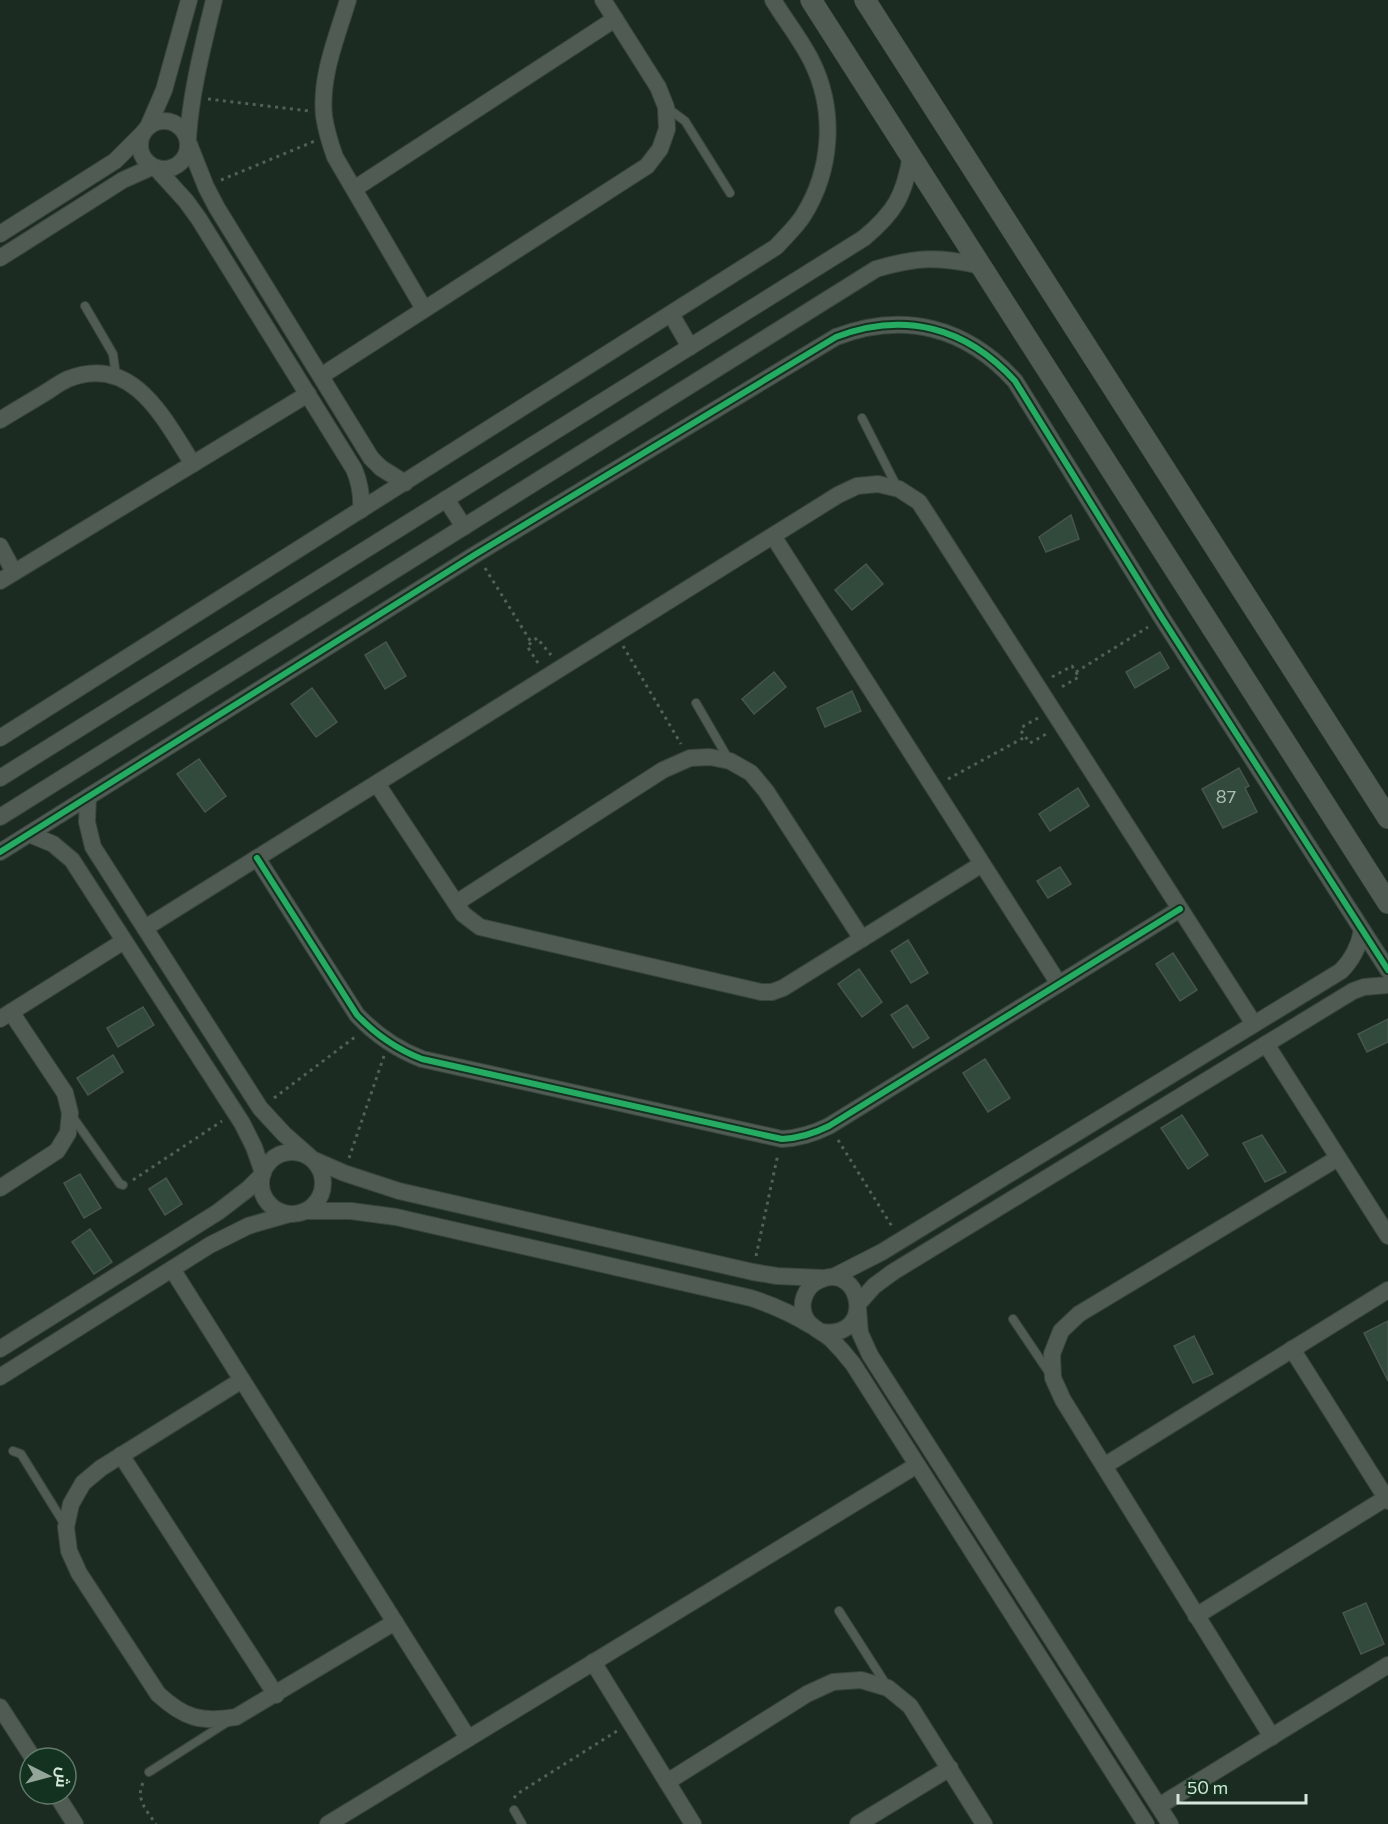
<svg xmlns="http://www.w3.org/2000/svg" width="1388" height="1824" viewBox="0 0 1388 1824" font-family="Commissioner,Cairo,sans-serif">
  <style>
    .building { fill: #324a3c; stroke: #48554c; stroke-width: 1.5 }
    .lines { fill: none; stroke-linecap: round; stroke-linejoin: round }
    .service-casing { stroke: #38453c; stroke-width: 10 }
    .minor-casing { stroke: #38453c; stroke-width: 18 }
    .tertiary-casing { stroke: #38453c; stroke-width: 22 }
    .path { stroke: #535f57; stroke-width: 3; stroke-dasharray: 3 4.5; stroke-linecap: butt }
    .service { stroke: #4f5b53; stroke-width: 8 }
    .minor { stroke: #4f5b53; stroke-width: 16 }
    .tertiary { stroke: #4f5b53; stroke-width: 21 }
    .cycleway-casing { stroke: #143220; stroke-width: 10 }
    .cycleway { stroke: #26ab63; stroke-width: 6 }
    .labels { text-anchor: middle; stroke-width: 4.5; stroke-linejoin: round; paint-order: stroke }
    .number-label { font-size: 18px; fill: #acc0b2 }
  </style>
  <rect width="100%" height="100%" fill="#1b2b21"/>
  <g class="building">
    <path d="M1071 515 1079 539 1046 552 1039 537Z"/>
    <path d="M866 564 883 584 852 610 835 590Z"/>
    <path d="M386 642 406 676 385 689 365 655Z"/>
    <path d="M1160 652 1169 668 1135 688 1126 672Z"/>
    <path d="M774 672 786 687 754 714 742 699Z"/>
    <path d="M312 688 337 722 316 737 291 704Z"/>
    <path d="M852 691 861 711 825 727 817 708Z"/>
    <path d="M199 759 226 796 205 812 177 774Z"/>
    <path d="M1239 768 1249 786 1245 788 1257 812 1223 828 1202 789Z"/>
    <path d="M1078 788 1089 806 1050 831 1039 814Z"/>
    <path d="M1060 867 1071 884 1048 898 1037 881Z"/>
    <path d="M908 940 928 973 911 983 891 951Z"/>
    <path d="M1173 953 1197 990 1180 1001 1156 964Z"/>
    <path d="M859 969 882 1002 862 1017 838 984Z"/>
    <path d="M907 1005 929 1038 913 1048 891 1015Z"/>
    <path d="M143 1007 154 1025 118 1047 107 1028Z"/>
    <path d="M1388 1019V1042L1367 1052 1358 1034Z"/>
    <path d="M113 1055 123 1072 88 1095 77 1078Z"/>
    <path d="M985 1059 1010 1098 988 1112 963 1073Z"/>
    <path d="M1182 1115 1208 1155 1188 1169 1161 1128Z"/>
    <path d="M1262 1135 1286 1172 1265 1182 1243 1143Z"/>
    <path d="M80 1174 101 1208 84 1218 64 1183Z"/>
    <path d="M166 1178 182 1204 165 1215 149 1189Z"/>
    <path d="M90 1229 112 1262 94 1274 72 1242Z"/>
    <path d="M1388 1321V1381L1364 1333Z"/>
    <path d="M1194 1336 1213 1374 1193 1383 1174 1346Z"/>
    <path d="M1366 1603 1384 1644 1361 1654 1343 1613Z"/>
  </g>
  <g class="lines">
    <g class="service-casing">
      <g id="service">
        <path d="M666 107 685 121 730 193"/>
        <path d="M85 306 113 354 116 376"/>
        <path d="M862 418 897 487"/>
        <path d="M696 703 729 760"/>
        <path d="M72 1116 120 1184 123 1185"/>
        <path d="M1013 1319 1050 1374"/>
        <path d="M13 1451 21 1454 65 1525"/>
        <path d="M839 1611 887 1686"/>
        <path d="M149 1772 229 1721"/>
        <path d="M514 1810 522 1824"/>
      </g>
    </g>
    <g class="minor-casing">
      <g id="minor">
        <path d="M348 0C337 37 320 76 324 116 326 130 330 143 335 157L424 309"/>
        <circle cx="164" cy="145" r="24"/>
        <path d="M148 127 164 90 189 0"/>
        <path d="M188 138C191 91 203 46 214 0"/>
        <path d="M189 144 206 187 217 208 371 458 381 468 405 483"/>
        <path d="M156 168 186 201 199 219 354 469C360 483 362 495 361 510"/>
        <path d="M354 189 615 19"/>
        <path d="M0 234 115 161 143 133"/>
        <path d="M0 258 123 180 152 167"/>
        <path d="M671 314 690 347"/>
        <path d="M321 376 647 166 660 149 667 129 666 107 658 87 603 0"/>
        <path d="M0 420C16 410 32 401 48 391 54 387 61 382 68 379 133 353 164 419 193 464"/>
        <path d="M446 499 464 527"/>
        <path d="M773 536 1059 984"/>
        <path d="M0 546 14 572"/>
        <path d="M0 581 308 394"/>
        <path d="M0 738 776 247C785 237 796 227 803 216 832 170 836 111 812 62 802 41 785 20 773 0"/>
        <path d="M0 778 864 238C895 212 904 196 911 156"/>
        <path d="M377 784 463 914 480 927 761 992H772L783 988 982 864"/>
        <path d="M88 797 87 822 93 847 260 1108 284 1134 310 1157"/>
        <path d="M0 817 876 269C916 257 940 256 981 266"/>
        <path d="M29 834 53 844 72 860 242 1123 254 1147 263 1173"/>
        <path d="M0 852 476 554 836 337C904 311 966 327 1015 381L1162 618 1388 970"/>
        <path d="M257 858 357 1015C376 1035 396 1049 422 1059L782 1139C800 1138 813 1134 829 1126L1180 909"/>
        <path d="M456 903 663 770 690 758 710 757 730 761 751 773 766 791 862 939"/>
        <path d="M145 928 838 495 857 486 878 484 899 489 919 502 932 522 1254 1024"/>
        <path d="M0 1019 124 941"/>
        <path d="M1266 1044 1388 1236"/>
        <circle cx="292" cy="1183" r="31"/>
        <path d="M312 1159 344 1173 399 1191 753 1272 777 1276 823 1278"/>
        <path d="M0 1188 57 1151 68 1133 70 1113 65 1093 11 1012"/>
        <path d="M305 1211H351L396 1217 751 1298C772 1305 791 1313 810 1325"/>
        <path d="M172 1269 468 1738"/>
        <path d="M833 1277 882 1252 1341 971C1353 959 1359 947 1362 930"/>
        <path d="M858 1304 874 1286 893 1272 1353 991 1364 987 1388 985"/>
        <path d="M858 1309 860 1333 870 1355 1170 1824"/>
        <path d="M822 1332C877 1339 861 1261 820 1280 805 1286 798 1305 806 1319 811 1328 823 1332 831 1339 839 1347 846 1355 853 1364L1146 1824"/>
        <path d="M0 1349 218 1212 248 1189 262 1175"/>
        <path d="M1292 1349 1388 1501"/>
        <path d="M0 1377 210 1245 248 1226 289 1214"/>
        <path d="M242 1380 101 1468 83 1483 71 1504 66 1527 69 1551 79 1573 158 1694C184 1718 201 1723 236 1717L395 1622"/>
        <path d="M121 1455 276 1695"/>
        <path d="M1104 1466 1388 1290"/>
        <path d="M1196 1616 1386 1498"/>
        <path d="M593 1662 693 1824"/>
        <path d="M0 1707 33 1758"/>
        <path d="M1272 1737 1063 1400 1053 1378 1052 1354 1061 1331 1079 1314 1338 1158"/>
        <path d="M667 1782 807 1694 833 1682 861 1680 888 1688 910 1706 984 1824"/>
        <path d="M56 1794 75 1824"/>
        <path d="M1159 1806 1388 1665"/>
        <path d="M328 1824 917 1465"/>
        <path d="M858 1824 950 1768"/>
      </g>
    </g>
    <g class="tertiary-casing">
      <g id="tertiary">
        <path d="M811 0 1388 903"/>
        <path d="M865 0 1388 818"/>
      </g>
    </g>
    <g class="path">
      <path d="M208 99 309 111"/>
      <path d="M221 180 315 141"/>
      <path d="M485 568 531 642"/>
      <path d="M623 646 681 744"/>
      <path d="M538 663 527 646 537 638 551 655"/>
      <path d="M1076 672 1148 627"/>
      <path d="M1052 677 1072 666 1079 677 1058 689"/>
      <path d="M1038 718 1022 727 1021 731 1030 743 1048 733"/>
      <path d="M948 779 1025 737"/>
      <path d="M274 1098 355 1037"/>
      <path d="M838 1140 893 1228"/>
      <path d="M349 1158 384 1056"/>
      <path d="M133 1180 222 1121"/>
      <path d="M756 1256 778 1154"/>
      <path d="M143 1783C135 1799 147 1811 156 1824"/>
      <path d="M514 1798 517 1794 617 1731"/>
    </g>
    <use href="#service" class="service"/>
    <use href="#minor" class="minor"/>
    <use href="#tertiary" class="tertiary"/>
    <g class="cycleway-casing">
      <g id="cycleway">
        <path d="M0 852 476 554 836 337C904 311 966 327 1015 381L1162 618 1388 970"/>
        <path d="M257 858 357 1015C376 1035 396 1049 422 1059L782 1139C800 1138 813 1134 829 1126L1180 909"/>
      </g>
    </g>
    <use href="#cycleway" class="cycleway"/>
  </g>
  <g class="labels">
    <g class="number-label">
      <text x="1226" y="803">87</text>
    </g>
  </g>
  <g transform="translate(48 1776) rotate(96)"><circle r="28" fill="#143220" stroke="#617a6a" stroke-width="1.5"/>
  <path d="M0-4.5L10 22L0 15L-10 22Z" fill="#94a599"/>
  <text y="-9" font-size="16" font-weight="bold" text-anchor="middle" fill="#d5e7da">ش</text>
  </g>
  <path d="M1178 1794v9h128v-9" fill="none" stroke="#d5e7da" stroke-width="3"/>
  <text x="1187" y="1794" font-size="18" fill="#d5e7da" stroke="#143220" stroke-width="4.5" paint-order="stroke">50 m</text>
</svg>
